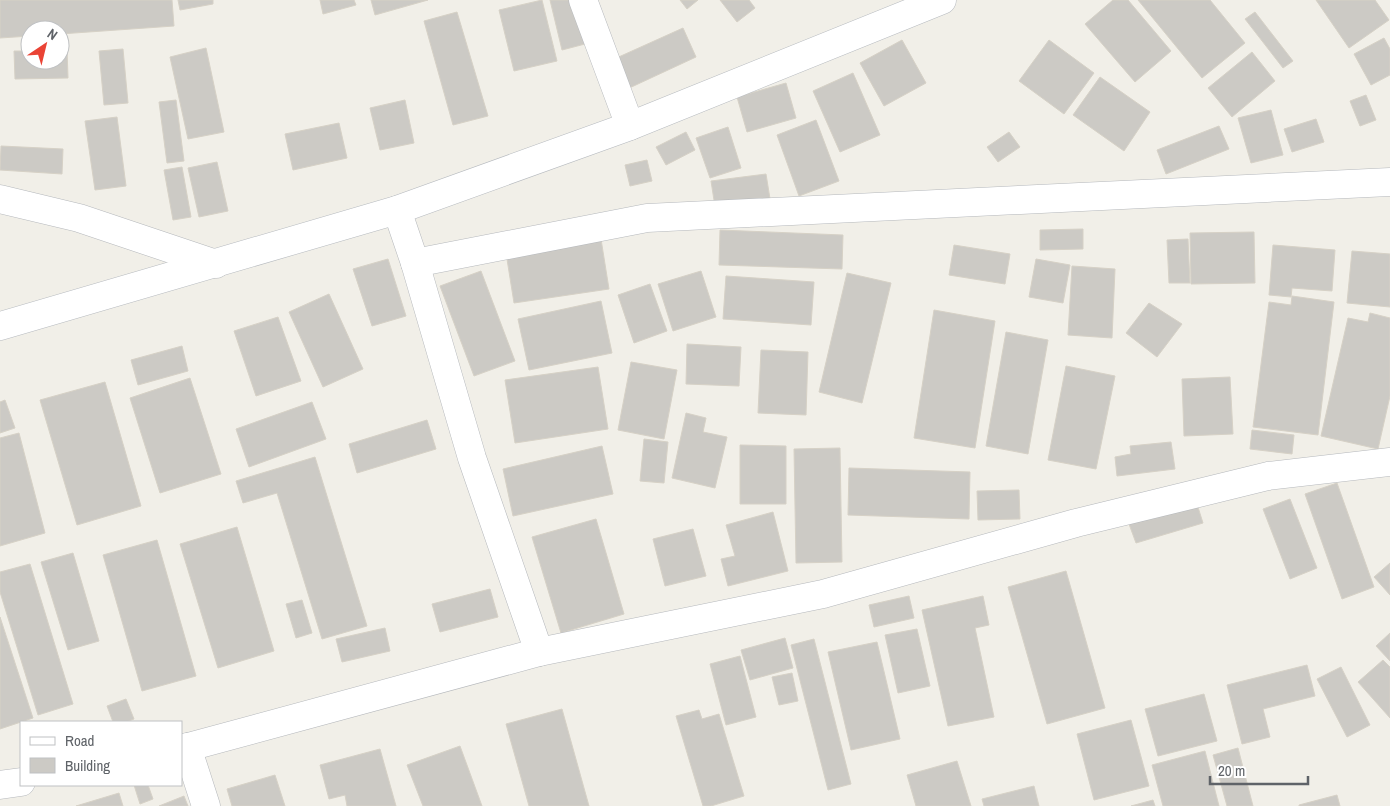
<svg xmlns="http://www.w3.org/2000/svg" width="1390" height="806" viewBox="0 0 1390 806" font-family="'Archivo Narrow',sans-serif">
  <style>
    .building { fill: #cccac5; stroke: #d6d1c6 }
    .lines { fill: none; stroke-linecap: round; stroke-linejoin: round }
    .street-casing { stroke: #b5b8bc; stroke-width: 29 }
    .secondary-casing { stroke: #b6babf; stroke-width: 29 }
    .street { stroke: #fff; stroke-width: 28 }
    .secondary { stroke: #fff; stroke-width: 28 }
  </style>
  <rect width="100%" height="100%" fill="#f1efe8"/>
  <g class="building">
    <path d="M0 0H172L174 26 60 34V30H30V36L0 38Z"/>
    <path d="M178 0H213V4L180 10Z"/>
    <path d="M320 0H354L356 5 323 14Z"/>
    <path d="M371 0H428L375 15Z"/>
    <path d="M542 0 557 61 514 71 499 10Z"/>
    <path d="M550 0H574L585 44 562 50Z"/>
    <path d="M680 0H698L687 9Z"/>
    <path d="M720 0H749L755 8 737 22Z"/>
    <path d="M1113 0H1128L1171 51 1135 82 1085 24Z"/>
    <path d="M1138 0H1210L1245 43 1202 78Z"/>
    <path d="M1316 0H1375L1389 20 1349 48Z"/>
    <path d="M457 12 488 116 453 125 424 21Z"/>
    <path d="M1255 12 1293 61 1283 68 1245 19Z"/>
    <path d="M683 28 696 57 625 90 612 60Z"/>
    <path d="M1384 38 1390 49V75L1371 85 1354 54Z"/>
    <path d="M902 40 926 83 884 106 860 63Z"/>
    <path d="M1049 40 1094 73 1064 114 1019 81Z"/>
    <path d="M206 48 224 132 188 139 170 57Z"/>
    <path d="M67 49 68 78 15 79 14 51H30V60H60V50Z"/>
    <path d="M123 49 128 103 104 105 99 51Z"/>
    <path d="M1252 52 1275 81 1232 117 1208 88Z"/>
    <path d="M853 73 880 135 840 152 813 91Z"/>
    <path d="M1100 77 1150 112 1124 151 1073 115Z"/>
    <path d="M786 83 796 118 747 132 737 97Z"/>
    <path d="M1366 95 1376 120 1360 126 1350 101Z"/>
    <path d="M176 100 184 161 167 163 159 102Z"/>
    <path d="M405 100 414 143 380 150 370 108Z"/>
    <path d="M1271 110 1283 155 1251 163 1238 118Z"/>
    <path d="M117 117 126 186 95 190 85 121Z"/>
    <path d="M1316 119 1324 142 1292 152 1284 129Z"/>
    <path d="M816 120 839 181 799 196 777 135Z"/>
    <path d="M339 123 347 158 293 170 285 134Z"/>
    <path d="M1219 126 1229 149 1166 174 1157 150Z"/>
    <path d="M728 127 741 168 710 178 696 138Z"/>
    <path d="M686 132 695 150 666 165 656 147Z"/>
    <path d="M1009 132 1020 147 998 162 987 147Z"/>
    <path d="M1 146 63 149 62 174 0 170Z"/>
    <path d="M647 160 652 181 630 186 625 165Z"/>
    <path d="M217 162 228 211 199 217 188 168Z"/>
    <path d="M182 167 191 217 173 220 164 170Z"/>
    <path d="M766 174 771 205 716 213 711 181Z"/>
    <path d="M1083 229V249L1040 250V230Z"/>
    <path d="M720 230 843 235 842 269 719 265Z"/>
    <path d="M1254 232 1255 283 1191 284 1190 233Z"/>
    <path d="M601 239 609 289 514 303 506 253Z"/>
    <path d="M1188 239 1190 283H1169L1167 240Z"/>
    <path d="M954 245 1010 254 1005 284 949 275Z"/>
    <path d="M1273 245 1335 250 1332 291 1292 288 1291 297 1269 295Z"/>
    <path d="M1352 251 1390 254V307L1347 303Z"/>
    <path d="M388 259 406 316 372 326 353 269Z"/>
    <path d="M1036 259 1070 265 1063 303 1029 297Z"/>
    <path d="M1072 266 1115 269 1112 338 1068 335Z"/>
    <path d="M481 271 515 361 474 376 440 286Z"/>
    <path d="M701 271 716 317 673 331 658 284Z"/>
    <path d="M847 273 891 283 862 403 819 392Z"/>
    <path d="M726 276 814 282 811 325 723 319Z"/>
    <path d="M650 284 667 331 634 343 618 295Z"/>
    <path d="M329 294 363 369 323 387 289 312Z"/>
    <path d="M1292 296 1334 302 1318 435 1253 427 1269 302 1291 305Z"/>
    <path d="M601 301 612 353 529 370 518 319Z"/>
    <path d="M1149 303 1182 324 1157 357 1126 333Z"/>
    <path d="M934 310 995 321 975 448 914 438Z"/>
    <path d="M1370 313 1390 318V396L1378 449 1321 436 1348 318 1368 322Z"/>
    <path d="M278 317 301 381 256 396 234 331Z"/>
    <path d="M1006 332 1048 340 1028 454 986 446Z"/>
    <path d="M687 344 741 347 739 386 686 384Z"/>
    <path d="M182 346 188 371 138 385 131 360Z"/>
    <path d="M761 350 808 352 806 415 758 413Z"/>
    <path d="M631 362 677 370 664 439 618 430Z"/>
    <path d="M1066 366 1115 376 1096 469 1048 460Z"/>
    <path d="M598 367 608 429 515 443 505 380Z"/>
    <path d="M1230 377 1233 434 1184 436 1182 379Z"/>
    <path d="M190 378 221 474 160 493 130 398Z"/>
    <path d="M105 382 141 506 77 525 40 400Z"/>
    <path d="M5 400 15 428 0 433V402Z"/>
    <path d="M312 402 326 439 249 467 236 429Z"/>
    <path d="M686 413 706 418 703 432 727 437 715 488 672 478Z"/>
    <path d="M427 420 436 449 357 473 349 444Z"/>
    <path d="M1252 430 1294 435 1292 454 1250 449Z"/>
    <path d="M19 433 45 533 0 546V438Z"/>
    <path d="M644 439 668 442 664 483 640 481Z"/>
    <path d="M1171 442 1175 469 1117 476 1115 457 1131 454 1130 446Z"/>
    <path d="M740 445 786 446V504H740Z"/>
    <path d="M602 446 613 494 513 516 503 469Z"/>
    <path d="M840 448 842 562 796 563 794 449Z"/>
    <path d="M315 457 367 626 322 639 277 493 243 503 236 481Z"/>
    <path d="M849 468 970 472 969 519 848 515Z"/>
    <path d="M1337 483 1374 587 1342 599 1305 494Z"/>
    <path d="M1019 490 1020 519 978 520 977 491Z"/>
    <path d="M1290 499 1317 568 1290 579 1263 509Z"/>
    <path d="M1197 504 1203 523 1136 543 1129 524Z"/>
    <path d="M773 512 788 571 728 586 721 559 735 556 726 525Z"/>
    <path d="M596 519 624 614 561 633 532 537Z"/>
    <path d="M237 527 274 651 218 668 180 544Z"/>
    <path d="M693 529 706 576 665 586 653 539Z"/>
    <path d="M157 540 196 676 142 691 103 555Z"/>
    <path d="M73 553 99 641 68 650 41 562Z"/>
    <path d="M1390 563V595L1374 577Z"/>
    <path d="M30 564 73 704 38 715 0 592V572Z"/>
    <path d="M1066 571 1105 708 1047 724 1008 587Z"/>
    <path d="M490 589 498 617 440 632 432 604Z"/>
    <path d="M909 596 914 618 874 627 869 605Z"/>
    <path d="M983 596 989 625 975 628 994 717 948 726 922 610Z"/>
    <path d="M302 600 312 633 296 638 286 604Z"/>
    <path d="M0 617 33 718 0 729Z"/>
    <path d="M385 628 390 651 342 662 336 639Z"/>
    <path d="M917 629 930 686 898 693 885 635Z"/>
    <path d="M1390 633V661L1376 646Z"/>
    <path d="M785 638 793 668 750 680 741 650Z"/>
    <path d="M814 639 851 784 828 790 791 645Z"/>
    <path d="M877 642 900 739 851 750 828 652Z"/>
    <path d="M740 656 756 717 726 725 710 664Z"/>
    <path d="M1383 660 1390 667V718L1358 682Z"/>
    <path d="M1307 665 1315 696 1263 709 1270 737 1242 744 1227 685Z"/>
    <path d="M1341 667 1370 725 1347 737 1317 679Z"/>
    <path d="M792 673 798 701 779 705 772 677Z"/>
    <path d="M1204 694 1217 741 1158 756 1145 709Z"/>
    <path d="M126 699 134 719 126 722H113L107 706Z"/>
    <path d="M562 709 589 806H529L506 724Z"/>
    <path d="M699 710 702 719 719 714 744 796 711 806H703L676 716Z"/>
    <path d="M1131 720 1149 786 1094 800 1077 734Z"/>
    <path d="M460 746 482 806H423L407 765Z"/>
    <path d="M1238 748 1253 806H1227L1213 755Z"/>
    <path d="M380 749 396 806H347L345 795 329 799 320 765Z"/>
    <path d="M1205 751 1219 806H1163L1152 765Z"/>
    <path d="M957 761 971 806H916L907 775Z"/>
    <path d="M275 775 285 806H232L227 789Z"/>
    <path d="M134 785H148L153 799 140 804Z"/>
    <path d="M1034 786 1039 806H984L982 799Z"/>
    <path d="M119 793 123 806H76Z"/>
    <path d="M1337 795 1340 806H1299V805Z"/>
    <path d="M184 796 188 806H159Z"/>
    <path d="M1153 800 1155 806H1131Z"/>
  </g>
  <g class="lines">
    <g class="street-casing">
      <g id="street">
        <path d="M583 0 630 126"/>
        <path d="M0 199 79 218 216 264"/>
        <path d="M397 210 415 263 472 458 539 652"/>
        <path d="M415 263 647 218 1390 182"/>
        <path d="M187 747 206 806"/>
        <path d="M181 749 539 652 823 594 1076 523 1268 476 1390 462"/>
        <path d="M0 785 21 782"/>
      </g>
    </g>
    <g class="secondary-casing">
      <path id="secondary" d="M0 326 397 210 630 126 942 0"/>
    </g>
    <use href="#street" class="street"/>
    <use href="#secondary" class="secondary"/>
  </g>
  <rect x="20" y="721" width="162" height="65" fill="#ffffff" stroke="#bfc1c3"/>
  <rect x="30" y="737" width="25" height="8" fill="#ffffff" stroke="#bfc1c3"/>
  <text x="65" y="746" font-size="15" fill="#5f6368">Road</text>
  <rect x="30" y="758" width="25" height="15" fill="#cccac5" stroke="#bfc1c3"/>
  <text x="65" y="771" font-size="15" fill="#5f6368">Building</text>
  <g transform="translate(45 45) rotate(35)"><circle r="24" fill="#ffffff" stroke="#bfc1c3"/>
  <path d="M0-4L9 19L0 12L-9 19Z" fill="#ea4335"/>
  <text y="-8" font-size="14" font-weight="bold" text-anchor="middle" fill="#5f6368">N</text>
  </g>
  <path d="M1210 776v8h98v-8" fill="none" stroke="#5f6368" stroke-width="2.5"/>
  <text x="1218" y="776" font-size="15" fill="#5f6368" stroke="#ffffff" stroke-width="4" paint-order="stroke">20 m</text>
</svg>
